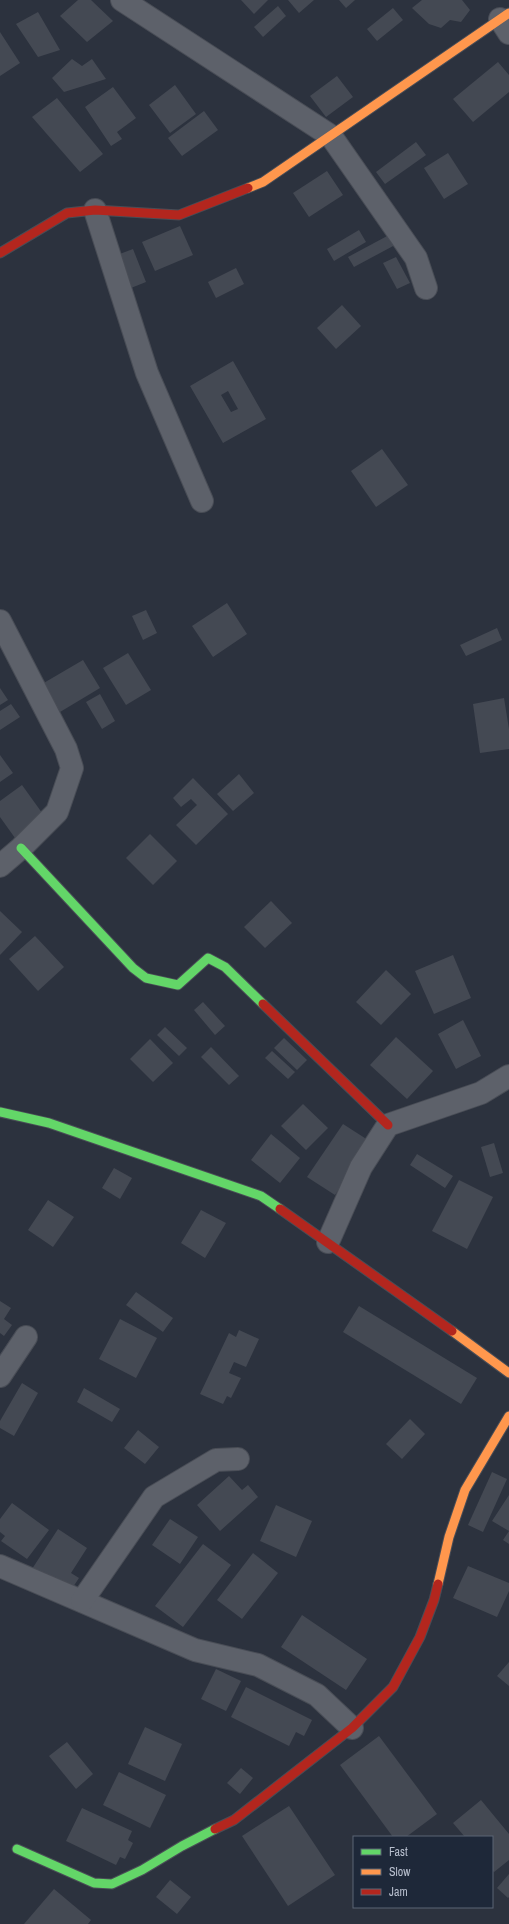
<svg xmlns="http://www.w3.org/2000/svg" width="509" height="1924" viewBox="0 0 509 1924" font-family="'Archivo Narrow',sans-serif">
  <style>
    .building { fill: #444953; fill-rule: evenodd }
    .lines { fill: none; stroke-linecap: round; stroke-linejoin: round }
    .street-casing { stroke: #494d56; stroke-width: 24 }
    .fast-casing { stroke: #494d56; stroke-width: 11 }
    .slow-casing { stroke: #494d56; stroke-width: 11 }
    .jam-casing { stroke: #494d56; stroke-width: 11 }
    .street { stroke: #5d616a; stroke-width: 22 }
    .fast { stroke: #63d668; stroke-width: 9 }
    .slow { stroke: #ff974d; stroke-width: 9 }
    .jam { stroke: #b3261e; stroke-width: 9 }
  </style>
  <rect width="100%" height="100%" fill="#2c323e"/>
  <g class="building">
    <path d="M78 0H91L113 21 87 42 60 16Z"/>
    <path d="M241 0H268L254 14Z"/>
    <path d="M288 0H314L299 13Z"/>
    <path d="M339 0H355L346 8Z"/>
    <path d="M422 0H462L470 10 461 22 450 20 441 28 429 24 412 8Z"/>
    <path d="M278 6 286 16 263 37 254 27Z"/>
    <path d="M393 8 403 20 377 41 367 29Z"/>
    <path d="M38 12 60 50 38 57 16 24Z"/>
    <path d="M0 32 20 63 0 76Z"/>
    <path d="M72 59 82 66 92 59 106 79 64 92 52 78Z"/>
    <path d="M498 62 509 75V92L473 122 453 99Z"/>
    <path d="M337 76 353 97 326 117 310 96Z"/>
    <path d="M175 85 196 114 170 133 149 105Z"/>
    <path d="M113 87 136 118 117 132 122 139 111 146 85 107Z"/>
    <path d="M57 98 103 154 80 172 32 117Z"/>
    <path d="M204 111 218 130 182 156 168 138Z"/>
    <path d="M416 142 426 155 385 184 376 172Z"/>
    <path d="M448 153 468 184 444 199 424 168Z"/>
    <path d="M327 171 343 195 309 217 293 193Z"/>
    <path d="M180 226 193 255 155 271 142 242Z"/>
    <path d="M359 230 366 242 334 261 327 249Z"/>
    <path d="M389 235 395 245 354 267 348 257Z"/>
    <path d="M133 249 146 282 131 288 117 255Z"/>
    <path d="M396 257 410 283 397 289 383 263Z"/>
    <path d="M236 268 244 284 216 298 208 282Z"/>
    <path d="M342 305 361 326 336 349 317 328Z"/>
    <path d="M233 361 266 419 223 443 190 386ZM228 391 238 409 231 412 221 395Z"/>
    <path d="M382 449 408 485 376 507 351 471Z"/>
    <path d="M227 603 247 634 213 657 192 626Z"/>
    <path d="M146 610 157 633 143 640 132 616Z"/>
    <path d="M497 628 502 640 466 656 460 645Z"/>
    <path d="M128 653 151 690 126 705 103 668Z"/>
    <path d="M83 660 100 688 60 712 42 684Z"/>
    <path d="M0 688 8 700 0 705Z"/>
    <path d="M100 694 115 721 102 729 86 702Z"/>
    <path d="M504 698 509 729V749L480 753 473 704Z"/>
    <path d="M11 704 20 717 0 730V711Z"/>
    <path d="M0 755 13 773 0 782Z"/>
    <path d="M239 774 254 793 233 811 217 794Z"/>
    <path d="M193 778 228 814 196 845 176 825 197 805 191 799 181 807 173 798Z"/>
    <path d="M22 785 45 817 15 838 0 817V801Z"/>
    <path d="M150 834 177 861 153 885 126 858Z"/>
    <path d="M271 901 292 923 265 948 244 927Z"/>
    <path d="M0 911 22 932 0 955Z"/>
    <path d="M35 936 64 967 38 991 9 959Z"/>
    <path d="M453 955 471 998 434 1014 415 971Z"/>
    <path d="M386 970 411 994 381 1025 356 1002Z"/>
    <path d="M203 1002 225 1026 215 1035 194 1010Z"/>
    <path d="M463 1020 481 1056 456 1069 438 1034Z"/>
    <path d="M165 1027 187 1048 179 1056 157 1035Z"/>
    <path d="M396 1037 433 1071 407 1099 370 1065Z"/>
    <path d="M284 1038 307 1060 297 1070 274 1048Z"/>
    <path d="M150 1039 173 1063 153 1082 130 1059Z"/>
    <path d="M211 1047 239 1076 229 1085 201 1057Z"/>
    <path d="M272 1051 295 1072 288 1079 265 1058Z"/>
    <path d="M303 1104 328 1128 306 1150 281 1126Z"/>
    <path d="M343 1124 371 1142 335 1195 307 1177Z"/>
    <path d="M271 1134 300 1158 280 1183 251 1160Z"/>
    <path d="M494 1143 503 1173 490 1177 481 1147Z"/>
    <path d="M417 1154 453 1176 445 1188 410 1165Z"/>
    <path d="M114 1168 132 1178 120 1199 102 1188Z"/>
    <path d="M459 1180 493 1197 467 1249 432 1231Z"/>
    <path d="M48 1200 74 1217 53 1247 28 1230Z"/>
    <path d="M201 1210 226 1223 205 1258 181 1243Z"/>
    <path d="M136 1292 173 1318 163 1332 126 1305Z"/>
    <path d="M0 1301 11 1308 4 1319 12 1325 4 1336 0 1333Z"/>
    <path d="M359 1306 477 1378 461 1404 343 1332Z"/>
    <path d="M120 1319 157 1338 136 1378 99 1359Z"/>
    <path d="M239 1330 259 1339 246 1367 234 1362 229 1373 241 1378 231 1398 227 1396 223 1404 200 1394 229 1333 236 1337Z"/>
    <path d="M22 1383 38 1393 14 1436 0 1428V1421Z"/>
    <path d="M84 1388 120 1409 112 1422 77 1402Z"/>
    <path d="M410 1419 425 1434 402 1459 386 1444Z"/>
    <path d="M138 1430 159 1447 145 1464 124 1448Z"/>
    <path d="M492 1472 507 1479 483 1532 468 1525Z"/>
    <path d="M229 1476 242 1490 248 1485 258 1497 220 1531 197 1505Z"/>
    <path d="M509 1495V1544L503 1540 509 1531 492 1521Z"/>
    <path d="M12 1503 49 1530 27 1559 1 1541 5 1536 0 1532V1519Z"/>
    <path d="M276 1505 312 1521 296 1557 260 1541Z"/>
    <path d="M170 1519 198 1537 180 1564 152 1545Z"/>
    <path d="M58 1529 87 1548 71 1573 79 1578 69 1593 32 1569Z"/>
    <path d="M203 1544 231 1565 183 1627 155 1606Z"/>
    <path d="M253 1553 278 1573 242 1619 217 1600Z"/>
    <path d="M468 1566 509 1583V1591L497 1617 453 1598Z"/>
    <path d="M302 1615 367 1659 346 1690 281 1647Z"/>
    <path d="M509 1662V1686L497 1676Z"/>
    <path d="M216 1669 241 1681 226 1711 201 1699Z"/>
    <path d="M246 1687 312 1720 304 1736 296 1732 289 1746 231 1717Z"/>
    <path d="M145 1727 182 1744 165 1781 128 1764Z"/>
    <path d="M379 1736 437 1814 406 1837H393L340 1765Z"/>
    <path d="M67 1742 93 1774 76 1789 49 1756Z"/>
    <path d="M241 1768 253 1778 240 1794 227 1783Z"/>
    <path d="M119 1772 166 1795 150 1828 103 1805Z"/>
    <path d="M481 1800 509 1834V1860L494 1872 492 1870V1837H465L453 1823Z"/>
    <path d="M289 1806 335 1875 288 1906 242 1836Z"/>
    <path d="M82 1808 132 1831 128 1840 133 1843 125 1859 120 1857 116 1865 66 1841Z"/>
    <path d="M509 1874V1897L508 1898 497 1888Z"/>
    <path d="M170 1880 191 1897 177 1914 156 1897Z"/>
    <path d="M54 1889 91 1920 88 1924H24Z"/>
  </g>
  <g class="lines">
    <g class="street-casing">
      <g id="street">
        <path d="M122 0 331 136 416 258 426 288"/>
        <path d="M500 19 509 33"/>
        <path d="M95 210 147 373 202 501"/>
        <path d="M0 621 66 749 72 768 57 812 21 848 0 866"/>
        <path d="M328 1242 361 1167 388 1125 481 1093 509 1076"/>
        <path d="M0 1376 26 1337"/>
        <path d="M0 1566 195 1650 258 1665 317 1695 352 1728"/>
        <path d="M82 1601 154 1497 216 1460 238 1459"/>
      </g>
    </g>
    <g class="fast-casing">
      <g id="fast">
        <path d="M21 848 133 968 146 978 178 985 208 958 225 967 263 1004"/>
        <path d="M0 1112 49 1123 261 1196 280 1209"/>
        <path d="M17 1849 94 1883 112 1884 142 1870 182 1846 215 1829"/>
      </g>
    </g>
    <g class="slow-casing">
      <g id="slow">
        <path d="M248 188 263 182 509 13"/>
        <path d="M452 1331 509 1373"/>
        <path d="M438 1584 449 1537 465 1490 509 1416"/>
      </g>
    </g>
    <g class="jam-casing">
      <g id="jam">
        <path d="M0 253 67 213 95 210 179 215 248 188"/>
        <path d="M263 1004 388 1125"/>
        <path d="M280 1209 452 1331"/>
        <path d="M215 1829 234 1820 352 1728 393 1687 420 1637 434 1600 438 1584"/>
      </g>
    </g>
    <use href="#street" class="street"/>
    <use href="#fast" class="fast"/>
    <use href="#slow" class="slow"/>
    <use href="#jam" class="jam"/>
  </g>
  <rect x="353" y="1836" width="140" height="72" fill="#1e2839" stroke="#5b6474"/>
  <rect x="361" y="1849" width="20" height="6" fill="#63d668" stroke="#5b6474"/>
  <text x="389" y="1856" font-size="12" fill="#b7becd">Fast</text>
  <rect x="361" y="1869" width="20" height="6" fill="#ff974d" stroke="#5b6474"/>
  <text x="389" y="1876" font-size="12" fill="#b7becd">Slow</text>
  <rect x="361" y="1889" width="20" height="6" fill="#b3261e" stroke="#5b6474"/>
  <text x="389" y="1896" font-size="12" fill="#b7becd">Jam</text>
</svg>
